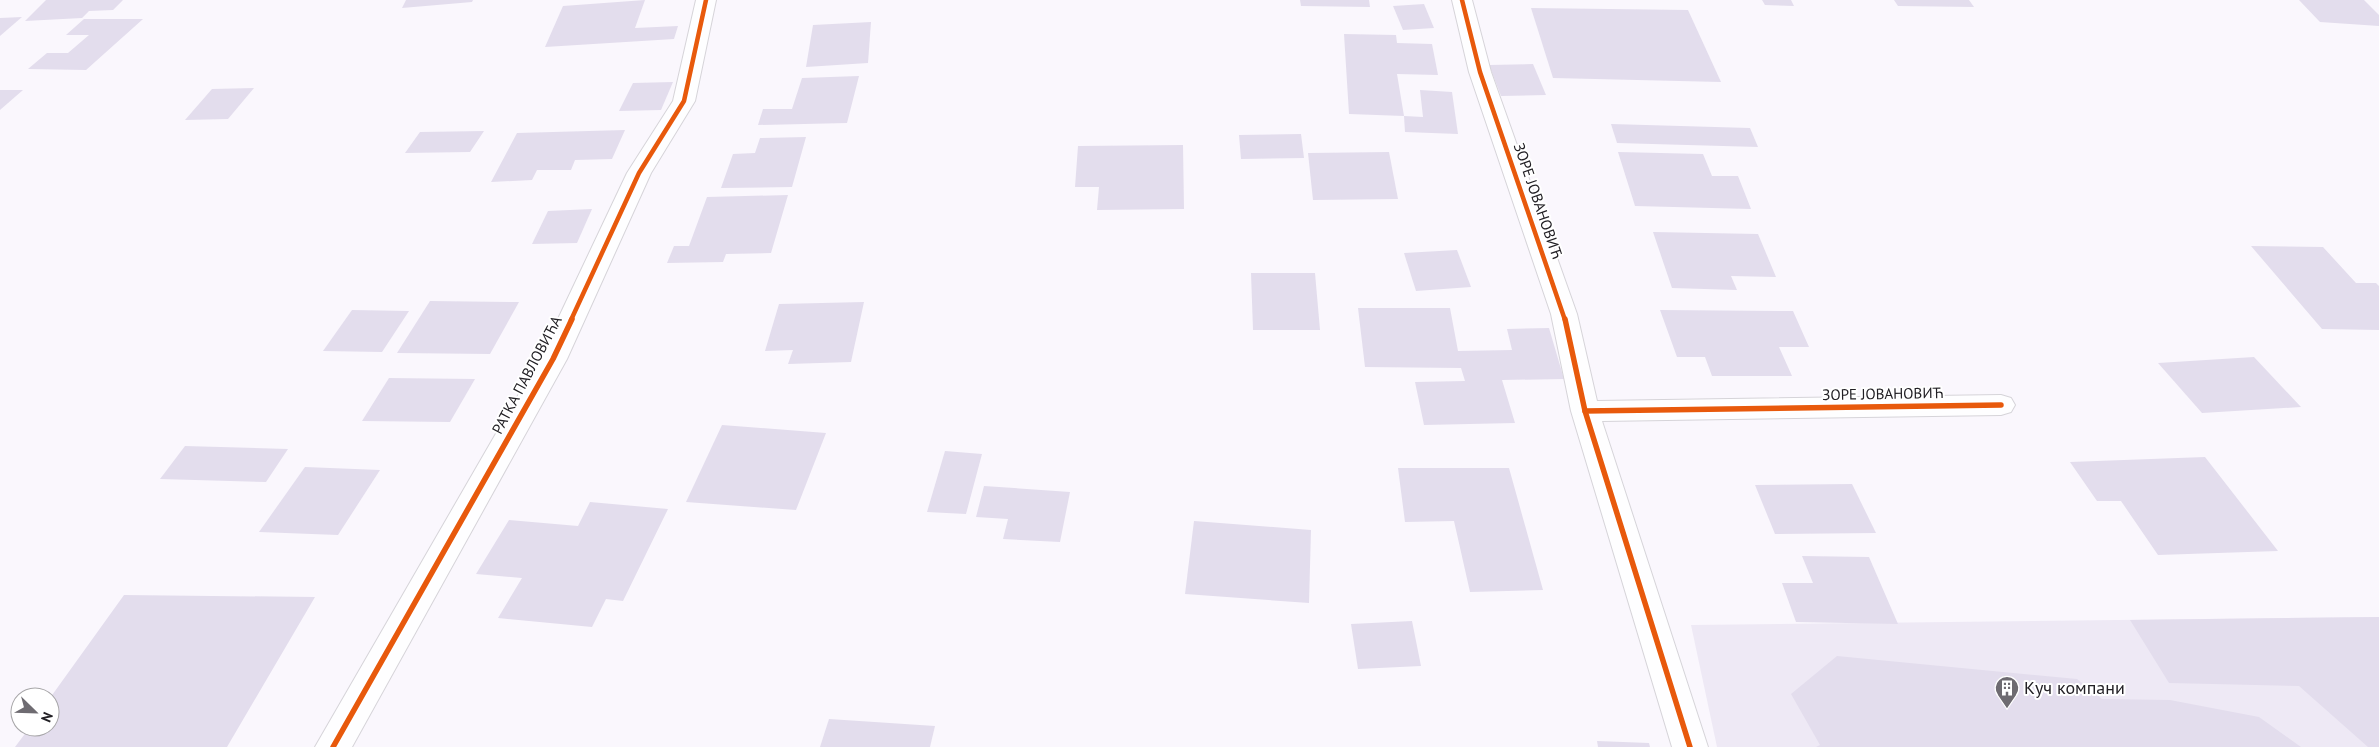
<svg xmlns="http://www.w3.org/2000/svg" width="2379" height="747" viewBox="0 0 2379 747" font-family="'PT Sans',sans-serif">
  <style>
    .built { fill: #eee9f5 }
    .building { fill: #e3dded }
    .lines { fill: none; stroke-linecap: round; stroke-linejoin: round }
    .minor-casing { stroke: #d6d4d9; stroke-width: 2 }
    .minor { fill: #fefeff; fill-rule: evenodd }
    .cycleway-far1-casing { stroke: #fff; stroke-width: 7 }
    .cycleway-casing { stroke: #fff; stroke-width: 9 }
    .cycleway-far1 { stroke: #e8590c; stroke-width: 4.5 }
    .cycleway { stroke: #e8590c; stroke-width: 5.5 }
    .labels { text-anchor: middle; stroke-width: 4; stroke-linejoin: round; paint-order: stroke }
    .street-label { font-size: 15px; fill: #222025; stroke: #fff }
    .near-poi-label { font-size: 18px; fill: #222025; stroke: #fff; text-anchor: start }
  </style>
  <rect width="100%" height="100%" fill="#faf7fd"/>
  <path class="built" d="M2379 617V747H1717L1691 625Z"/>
  <g class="building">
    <path d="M46 0H123L113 10 89 11 82 18 25 21Z"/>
    <path d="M406 0H473L472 2 402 8Z"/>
    <path d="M645 0 635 28 678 26 674 39 545 47 563 6Z"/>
    <path d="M1300 0H1369L1370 7 1301 6Z"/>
    <path d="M1762 0H1791L1794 6 1765 5Z"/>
    <path d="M1894 0H1969L1974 7 1898 6Z"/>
    <path d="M2299 0H2364L2379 15V26L2320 22Z"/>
    <path d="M1424 4 1434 28 1403 30 1393 6Z"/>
    <path d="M1531 8 1688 10 1721 82 1553 78Z"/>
    <path d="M22 17 0 36V18Z"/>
    <path d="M84 19H143L86 70 28 69 47 53H68L89 35H66Z"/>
    <path d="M871 22 868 63 806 67 813 25Z"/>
    <path d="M1344 34 1396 35 1397 43 1432 44 1438 75 1397 74 1404 116 1423 117 1420 90 1452 92 1458 134 1405 132 1404 116 1349 114Z"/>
    <path d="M1533 64 1546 95 1501 96 1489 65Z"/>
    <path d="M859 76 847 123 758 125 763 109H792L802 78Z"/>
    <path d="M673 82 661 110 619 111 633 83Z"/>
    <path d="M254 88 228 119 185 120 212 89Z"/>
    <path d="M0 90H23L0 110Z"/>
    <path d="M1611 124 1750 128 1758 147 1617 143Z"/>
    <path d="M625 130 612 159 575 160 571 170H537L532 180 491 182 517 133Z"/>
    <path d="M484 131 470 152 405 153 420 132Z"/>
    <path d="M1301 134 1304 158 1241 159 1239 135Z"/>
    <path d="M806 137 792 187 721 188 733 154 755 153 760 138Z"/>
    <path d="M1183 145 1184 209 1097 210 1099 187H1075L1078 146Z"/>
    <path d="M1389 152 1398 199 1313 200 1308 153Z"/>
    <path d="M1618 152 1703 154 1712 176H1738L1751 209 1635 206Z"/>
    <path d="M788 195 771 253 726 254 723 262 667 263 674 246H689L707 197Z"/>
    <path d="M592 209 577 243 532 244 548 211Z"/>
    <path d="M1653 232 1758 234 1776 277 1731 276 1737 290 1672 288Z"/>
    <path d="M2251 246 2323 247 2356 283H2376L2379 286V330L2322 329Z"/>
    <path d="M1457 250 1471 287 1416 291 1404 253Z"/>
    <path d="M1251 273H1315L1320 330H1253Z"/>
    <path d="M430 301 519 302 490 354 397 353Z"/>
    <path d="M864 302 851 362 788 364 793 350 765 351 779 304Z"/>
    <path d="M1358 308H1450L1458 351 1512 350 1507 329 1549 328 1564 379 1502 380 1515 423 1424 425 1415 382 1465 381 1461 368 1365 367Z"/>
    <path d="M352 310 409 311 382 352 323 351Z"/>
    <path d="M1660 310 1793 311 1809 347H1779L1792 376H1712L1705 357H1677Z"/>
    <path d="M2254 357 2301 407 2202 413 2158 363Z"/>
    <path d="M389 378 475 379 450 422 362 421Z"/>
    <path d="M722 425 826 433 796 510 686 502Z"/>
    <path d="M185 446 288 449 266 482 160 479Z"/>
    <path d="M945 451 982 454 966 514 927 512Z"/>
    <path d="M2205 457 2278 551 2158 555 2121 501H2097L2070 462Z"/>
    <path d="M305 467 380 470 338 535 259 532Z"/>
    <path d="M1398 468H1509L1543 590 1470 592 1454 521 1405 522Z"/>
    <path d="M1852 484 1876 533 1775 534 1755 485Z"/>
    <path d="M984 486 1070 492 1060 542 1003 539 1008 519 976 517Z"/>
    <path d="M590 502 668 509 623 601 606 599 592 627 498 618 522 578 476 574 509 520 578 526Z"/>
    <path d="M1194 521 1311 530 1309 603 1185 594Z"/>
    <path d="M1802 556 1869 557 1898 624 1796 622 1782 583H1813Z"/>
    <path d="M124 595 315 597 227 747H15L30 727H50V698Z"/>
    <path d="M2379 617V747H2368L2299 686 2169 683 2130 620Z"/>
    <path d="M1412 621 1421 666 1358 669 1351 624Z"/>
    <path d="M1837 656 2077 679 2102 699 2170 700 2259 717 2301 747H1816L1820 745 1791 694Z"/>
    <path d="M829 719 935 726 930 747H820Z"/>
    <path d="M1597 741 1649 743 1650 747H1598Z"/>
  </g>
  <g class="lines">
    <g class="minor-casing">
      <g id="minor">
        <path d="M696 0H716L695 101 651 173 567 359 352 747H315L539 359 627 173 673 101Z"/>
        <path d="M1452 0H1472L1491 72 1577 314 1597 401 2001 395 2011 398 2015 405 2011 412 2001 415 1602 421 1708 747H1672L1571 411 1551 314 1469 72Z"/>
      </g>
    </g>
    <use href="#minor" class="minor"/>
    <g class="cycleway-far1-casing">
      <g id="cycleway-far1">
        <path d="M1462 0 1480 72 1565 320"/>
        <path d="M571 320 639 173 684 101 706 0"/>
      </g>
    </g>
    <g class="cycleway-casing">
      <g id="cycleway">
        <path d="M1565 319 1585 411 1690 747"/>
        <path d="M1585 411 2001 405"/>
        <path d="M333 747 553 359 572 319"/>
      </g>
    </g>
    <use href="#cycleway-far1" class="cycleway-far1"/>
    <use href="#cycleway" class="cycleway"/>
  </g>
  <defs>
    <g id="building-pin" transform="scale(1.25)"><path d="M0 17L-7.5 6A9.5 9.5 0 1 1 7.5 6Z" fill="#6e6b71" stroke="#fff"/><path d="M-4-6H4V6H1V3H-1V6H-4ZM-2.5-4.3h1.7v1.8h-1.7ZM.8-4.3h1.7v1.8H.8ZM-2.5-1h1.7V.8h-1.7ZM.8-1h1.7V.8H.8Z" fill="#fff"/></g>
  </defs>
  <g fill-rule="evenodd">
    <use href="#building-pin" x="2007" y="688"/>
  </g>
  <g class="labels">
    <g class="street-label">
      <text transform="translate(1538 201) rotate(71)" y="5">ЗОРЕ ЈОВАНОВИЋ</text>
      <text transform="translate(527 375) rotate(-62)" y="5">РАТКА ПАВЛОВИЋА</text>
      <text transform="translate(1883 394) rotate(-1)" y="5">ЗОРЕ ЈОВАНОВИЋ</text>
    </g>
    <g class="near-poi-label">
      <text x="2024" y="694">Куч компани</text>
    </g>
  </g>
  <g transform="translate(35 712) rotate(113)"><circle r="24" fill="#ffffff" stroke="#a7a6a8"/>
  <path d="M0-4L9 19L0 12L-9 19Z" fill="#6e6b71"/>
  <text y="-8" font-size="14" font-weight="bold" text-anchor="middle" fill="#222025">N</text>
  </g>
</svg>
